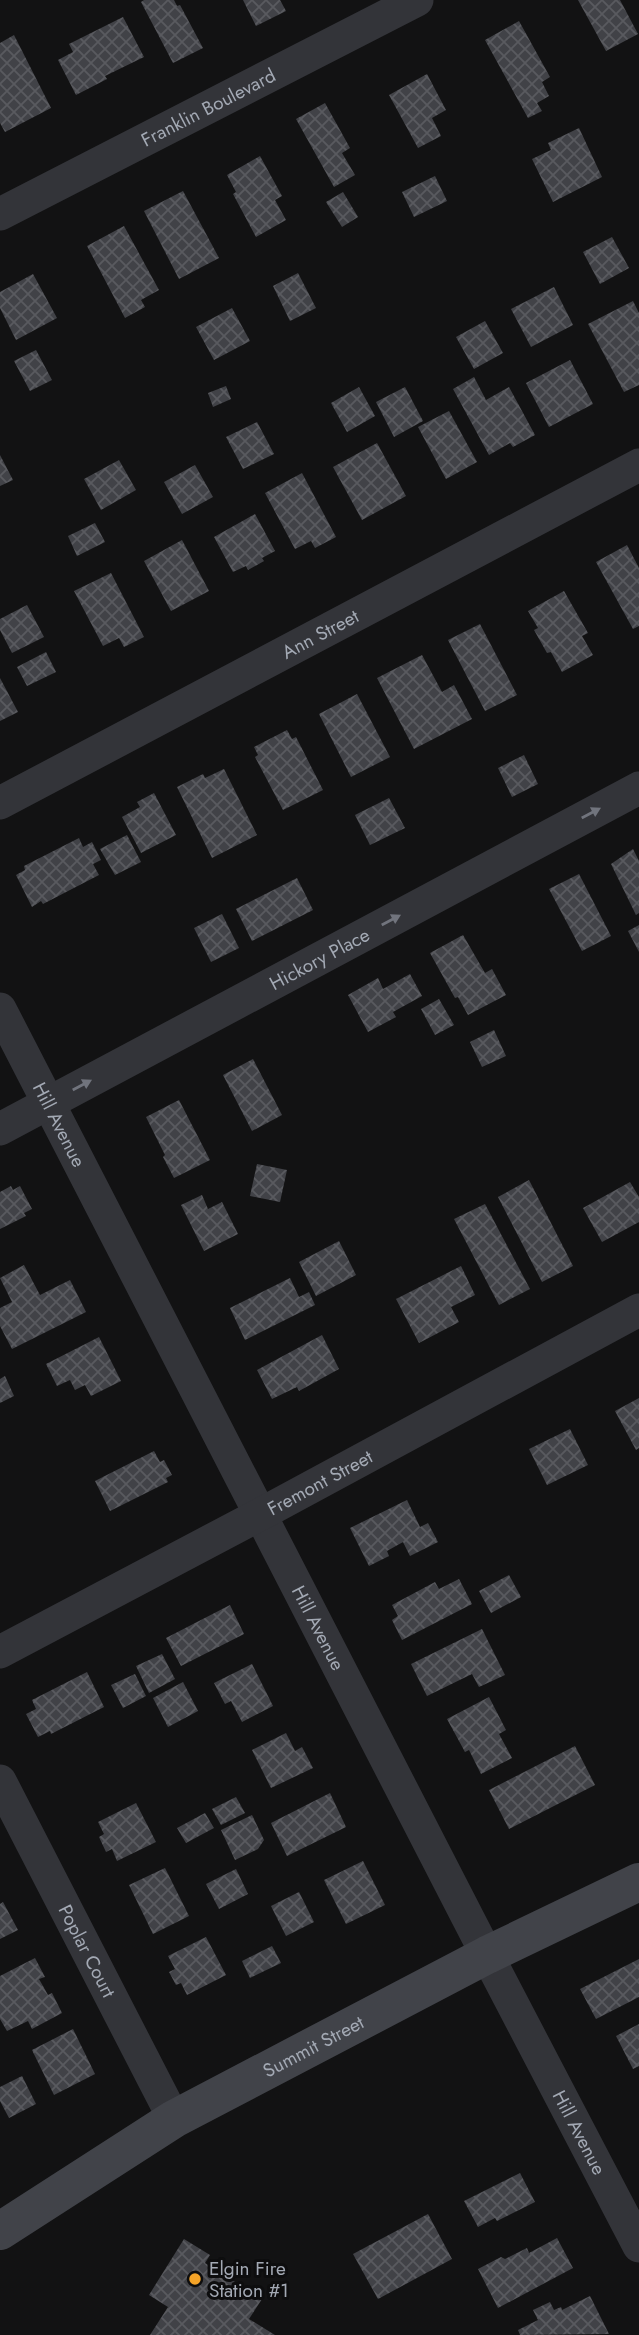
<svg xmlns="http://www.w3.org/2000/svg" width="639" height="2335" viewBox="0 0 639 2335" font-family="Jost,sans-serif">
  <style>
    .building { fill: url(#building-cross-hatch) }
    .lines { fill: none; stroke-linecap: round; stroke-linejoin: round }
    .minor { stroke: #333439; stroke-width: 33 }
    .secondary { stroke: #414349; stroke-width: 38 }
    .oneway { fill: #71747d }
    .poi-dot { fill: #f5a428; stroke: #0d0d0e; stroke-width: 2.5 }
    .labels { text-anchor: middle; stroke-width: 6; stroke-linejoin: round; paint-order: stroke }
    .street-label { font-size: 19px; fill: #a3a9b4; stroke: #0d0d0e }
    .poi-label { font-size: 19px; fill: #a3a9b4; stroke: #0d0d0e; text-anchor: start }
  </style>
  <defs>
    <pattern id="building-cross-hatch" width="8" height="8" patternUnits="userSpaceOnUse" patternTransform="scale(1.75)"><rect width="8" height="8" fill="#414247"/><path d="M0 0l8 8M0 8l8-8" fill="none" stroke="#595a5f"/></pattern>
  </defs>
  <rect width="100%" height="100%" fill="#121213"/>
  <g class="building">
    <path d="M144 0H174L177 6 180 5 203 48 173 63 141 2Z"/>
    <path d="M243 0H280L286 11 256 26Z"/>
    <path d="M578 0H620L638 34 606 51Z"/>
    <path d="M123 17 144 57 105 76 107 79 76 95 58 60 73 52 69 44Z"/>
    <path d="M519 21 550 77 542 82 549 96 537 103 542 111 528 118 485 40Z"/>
    <path d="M14 35 51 108 5 132 0 123V43Z"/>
    <path d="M427 74 446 110 432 118 441 136 418 148 389 95Z"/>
    <path d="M325 103 350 148 342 153 355 175 334 187 296 119Z"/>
    <path d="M579 128 602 177 553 202 532 159 551 150 548 143Z"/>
    <path d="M260 156 282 196 275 200 286 220 256 237 233 194 236 192 227 175Z"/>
    <path d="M435 176 447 201 414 217 402 192Z"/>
    <path d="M183 191 219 258 179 279 144 211Z"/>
    <path d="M343 192 358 217 342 227 326 202Z"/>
    <path d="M124 226 159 290 141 300 145 307 125 318 87 246Z"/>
    <path d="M612 237 629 268 600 284 583 252Z"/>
    <path d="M298 273 316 308 290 321 273 286Z"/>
    <path d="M33 274 57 318 16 340 0 308V292Z"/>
    <path d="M554 287 573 325 531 347 511 309Z"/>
    <path d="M633 301 639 313V385L624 392 588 324Z"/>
    <path d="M232 308 250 341 214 360 196 327Z"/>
    <path d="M485 321 503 353 474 369 456 337Z"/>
    <path d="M36 350 52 380 30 391 14 361Z"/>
    <path d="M570 360 593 404 549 427 526 383Z"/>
    <path d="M474 377 486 400 509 387 535 435 513 447 510 443 489 455 453 389Z"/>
    <path d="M226 386 231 399 213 407 208 393Z"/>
    <path d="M359 387 375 416 347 432 331 403Z"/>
    <path d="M405 387 423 421 394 437 376 402Z"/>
    <path d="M449 411 477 462 446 479 418 427Z"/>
    <path d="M257 422 274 454 243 469 226 437Z"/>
    <path d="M377 443 406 496 362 520 333 467Z"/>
    <path d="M0 455 13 480 0 486Z"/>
    <path d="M119 460 136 490 101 510 84 479Z"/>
    <path d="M195 465 213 497 182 514 164 482Z"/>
    <path d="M302 473 336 537 315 548 311 541 295 549 265 493Z"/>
    <path d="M255 514 275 551 262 558 264 561 248 570 246 566 233 572 214 537Z"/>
    <path d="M95 523 105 542 77 556 68 536Z"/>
    <path d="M182 540 209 591 171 611 144 561Z"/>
    <path d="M627 545 639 568V626L633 629 596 562Z"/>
    <path d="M111 573 144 637 124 647 119 638 103 646 74 591Z"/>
    <path d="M564 591 588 633 582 636 593 655 562 672 551 652 547 653 534 630 538 628 528 611Z"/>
    <path d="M27 605 44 637 12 653 0 630V619Z"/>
    <path d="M480 624 517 695 485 711 448 640Z"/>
    <path d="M46 652 56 672 27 686 17 667Z"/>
    <path d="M422 655 442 692 454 685 472 719 414 749 377 678Z"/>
    <path d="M0 678 18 712 0 721Z"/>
    <path d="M357 694 390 757 351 777 319 714Z"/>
    <path d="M287 730 292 739 296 737 323 790 283 810 255 757 258 755 254 747Z"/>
    <path d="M524 755 538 784 512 797 498 768Z"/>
    <path d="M224 769 257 835 212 858 177 787 203 774 205 778Z"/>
    <path d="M154 793 176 835 141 853 122 817 140 807 137 802Z"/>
    <path d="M389 798 405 828 370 845 355 815Z"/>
    <path d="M127 835 141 862 115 875 100 849Z"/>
    <path d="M79 838 83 847 92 842 101 860 93 864 99 875 43 904 41 901 32 907 16 875 25 870 24 866Z"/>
    <path d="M633 849 639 861V913L636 915 611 864Z"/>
    <path d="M579 874 611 936 582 951 549 889Z"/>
    <path d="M297 878 313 910 252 941 236 909Z"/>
    <path d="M222 914 239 948 211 962 194 928Z"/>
    <path d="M639 925V952L628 931Z"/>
    <path d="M463 935 485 973 492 969 506 995 468 1015 458 997 455 998 430 953Z"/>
    <path d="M410 974 422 996 393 1012 396 1017 368 1032 348 995 378 978 383 989Z"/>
    <path d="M439 999 454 1025 435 1035 421 1009Z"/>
    <path d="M494 1030 506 1056 482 1067 470 1042Z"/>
    <path d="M253 1059 282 1115 252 1131 223 1075Z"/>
    <path d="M179 1100 210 1160 174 1178 163 1157 165 1155 146 1117Z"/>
    <path d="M257 1164 287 1170 280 1202 250 1196Z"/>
    <path d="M529 1180 573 1266 542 1282 498 1197Z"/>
    <path d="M630 1182 639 1197V1222L602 1242 583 1208Z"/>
    <path d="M11 1186 13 1190 20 1186 32 1209 24 1213 26 1216 0 1229V1192Z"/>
    <path d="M202 1195 208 1209 222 1202 238 1234 204 1251 181 1205Z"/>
    <path d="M485 1204 530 1289 499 1305 454 1219Z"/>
    <path d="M339 1241 356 1275 316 1296 299 1262Z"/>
    <path d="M24 1265 40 1295 70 1280 86 1312 12 1349 0 1326V1308L12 1302 0 1278Z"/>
    <path d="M461 1266 475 1295 451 1307 459 1322 419 1343 396 1299Z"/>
    <path d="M290 1278 299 1297 309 1292 315 1305 245 1340 230 1308Z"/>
    <path d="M322 1335 339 1369 299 1391 297 1387 272 1399 257 1370Z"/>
    <path d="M99 1337 121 1381 91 1396 85 1385 75 1390 70 1380 57 1386 46 1364Z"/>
    <path d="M5 1376 14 1396 0 1403V1379Z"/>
    <path d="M639 1398V1448L636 1450 615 1411Z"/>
    <path d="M570 1429 588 1465 547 1485 529 1449Z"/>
    <path d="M154 1451 160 1462 164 1460 172 1475 166 1478 168 1482 110 1511 95 1481Z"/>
    <path d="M407 1500 420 1527 428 1523 438 1542 410 1556 403 1542 387 1551 389 1556 369 1566 350 1528Z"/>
    <path d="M509 1575 521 1597 491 1613 479 1591Z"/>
    <path d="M459 1579 472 1604 402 1640 392 1620 398 1616 392 1605 435 1582 439 1589Z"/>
    <path d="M230 1605 244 1634 181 1666 166 1638Z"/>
    <path d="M482 1629 505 1675 479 1687 472 1674 427 1696 411 1664Z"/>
    <path d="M162 1654 175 1679 149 1693 136 1666Z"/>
    <path d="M252 1664 273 1706 242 1722 231 1701 225 1704 214 1683Z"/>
    <path d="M87 1672 104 1707 51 1734 50 1731 38 1737 26 1714 36 1709 32 1700Z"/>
    <path d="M135 1674 146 1696 123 1708 111 1685Z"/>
    <path d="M183 1682 198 1711 168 1727 153 1698Z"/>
    <path d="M489 1697 506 1730 499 1734 512 1758 481 1774 469 1750 465 1752 447 1719Z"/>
    <path d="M286 1733 295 1751 302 1747 313 1768 271 1788 252 1750Z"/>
    <path d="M575 1746 595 1785 509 1829 489 1790Z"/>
    <path d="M330 1793 346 1827 287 1856 271 1823Z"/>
    <path d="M236 1797 245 1813 221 1825 212 1809Z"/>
    <path d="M136 1803 156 1842 117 1861 112 1849 106 1852 99 1837 104 1834 98 1822Z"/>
    <path d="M205 1813 214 1828 186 1843 177 1828Z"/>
    <path d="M252 1815 264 1840 258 1849 235 1860 221 1830Z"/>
    <path d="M363 1861 385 1905 346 1924 324 1880Z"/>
    <path d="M165 1868 189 1916 153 1934 129 1885Z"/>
    <path d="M236 1869 248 1894 219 1909 206 1884Z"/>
    <path d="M299 1892 314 1922 286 1936 271 1906Z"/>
    <path d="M3 1902 18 1930 0 1939V1904Z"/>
    <path d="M206 1937 226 1975 187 1995 181 1983 176 1985 169 1972 175 1969 168 1956Z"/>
    <path d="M272 1946 281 1963 250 1978 242 1961Z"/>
    <path d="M35 1958 45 1977 39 1979 48 1995 52 1993 62 2013 32 2029 28 2021 7 2031 0 2019V1976Z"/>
    <path d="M639 1959V1997L596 2019 580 1989Z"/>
    <path d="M639 2024V2066L633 2069 616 2036Z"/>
    <path d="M73 2029 95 2074 54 2095 32 2050Z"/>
    <path d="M22 2076 36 2104 9 2118 0 2101V2087Z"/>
    <path d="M520 2173 535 2202 497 2221 495 2218 478 2227 464 2201Z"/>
    <path d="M428 2214 452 2259 378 2299 353 2254Z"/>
    <path d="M557 2238 573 2268 498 2308 478 2269 501 2257 505 2259 527 2248 529 2253Z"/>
    <path d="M184 2239 210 2255 205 2263 262 2299 249 2319 275 2335H150L168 2307 149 2295Z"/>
    <path d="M590 2296 609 2334 520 2335 518 2330 538 2320 533 2310 550 2302 554 2310 561 2307 562 2310Z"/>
  </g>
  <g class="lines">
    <g class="minor">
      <path id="s1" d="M0 214 417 0"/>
      <path id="s2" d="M0 803 639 465"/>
      <path id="s3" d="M0 1009 487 1955 639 2246"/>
      <path id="s4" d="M0 1129 639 788"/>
      <path id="s5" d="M0 1652 261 1514 639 1310"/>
      <path id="s6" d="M0 1781 174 2119"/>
    </g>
    <path class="secondary" id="s7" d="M0 2231 174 2119 487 1955 639 1882"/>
  </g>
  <defs><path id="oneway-solid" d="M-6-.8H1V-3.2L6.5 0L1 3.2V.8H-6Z" transform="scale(1.75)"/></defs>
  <g class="oneway">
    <use href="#oneway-solid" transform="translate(591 813) rotate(-28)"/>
    <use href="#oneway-solid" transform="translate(391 920) rotate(-28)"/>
    <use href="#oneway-solid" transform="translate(82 1085) rotate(-28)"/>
  </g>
  <circle class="poi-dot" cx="195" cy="2279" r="7"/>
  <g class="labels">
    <g class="street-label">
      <text dy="7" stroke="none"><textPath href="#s1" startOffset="234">Franklin Boulevard</textPath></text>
      <text dy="7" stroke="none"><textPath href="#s2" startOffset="362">Ann Street</textPath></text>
      <text dy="7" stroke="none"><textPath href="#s4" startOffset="362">Hickory Place</textPath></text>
      <text dy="7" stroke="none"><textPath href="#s3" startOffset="130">Hill Avenue</textPath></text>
      <text dy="7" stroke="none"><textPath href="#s5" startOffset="362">Fremont Street</textPath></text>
      <text dy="7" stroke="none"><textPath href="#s3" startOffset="696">Hill Avenue</textPath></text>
      <text dy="7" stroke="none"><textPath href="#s6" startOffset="191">Poplar Court</textPath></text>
      <text dy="7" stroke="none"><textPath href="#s7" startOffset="364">Summit Street</textPath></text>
      <text dy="7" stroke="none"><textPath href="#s3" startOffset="1264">Hill Avenue</textPath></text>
    </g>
    <g class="poi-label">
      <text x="209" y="2275">Elgin Fire<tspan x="209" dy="22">Station #1</tspan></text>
    </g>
  </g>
</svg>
